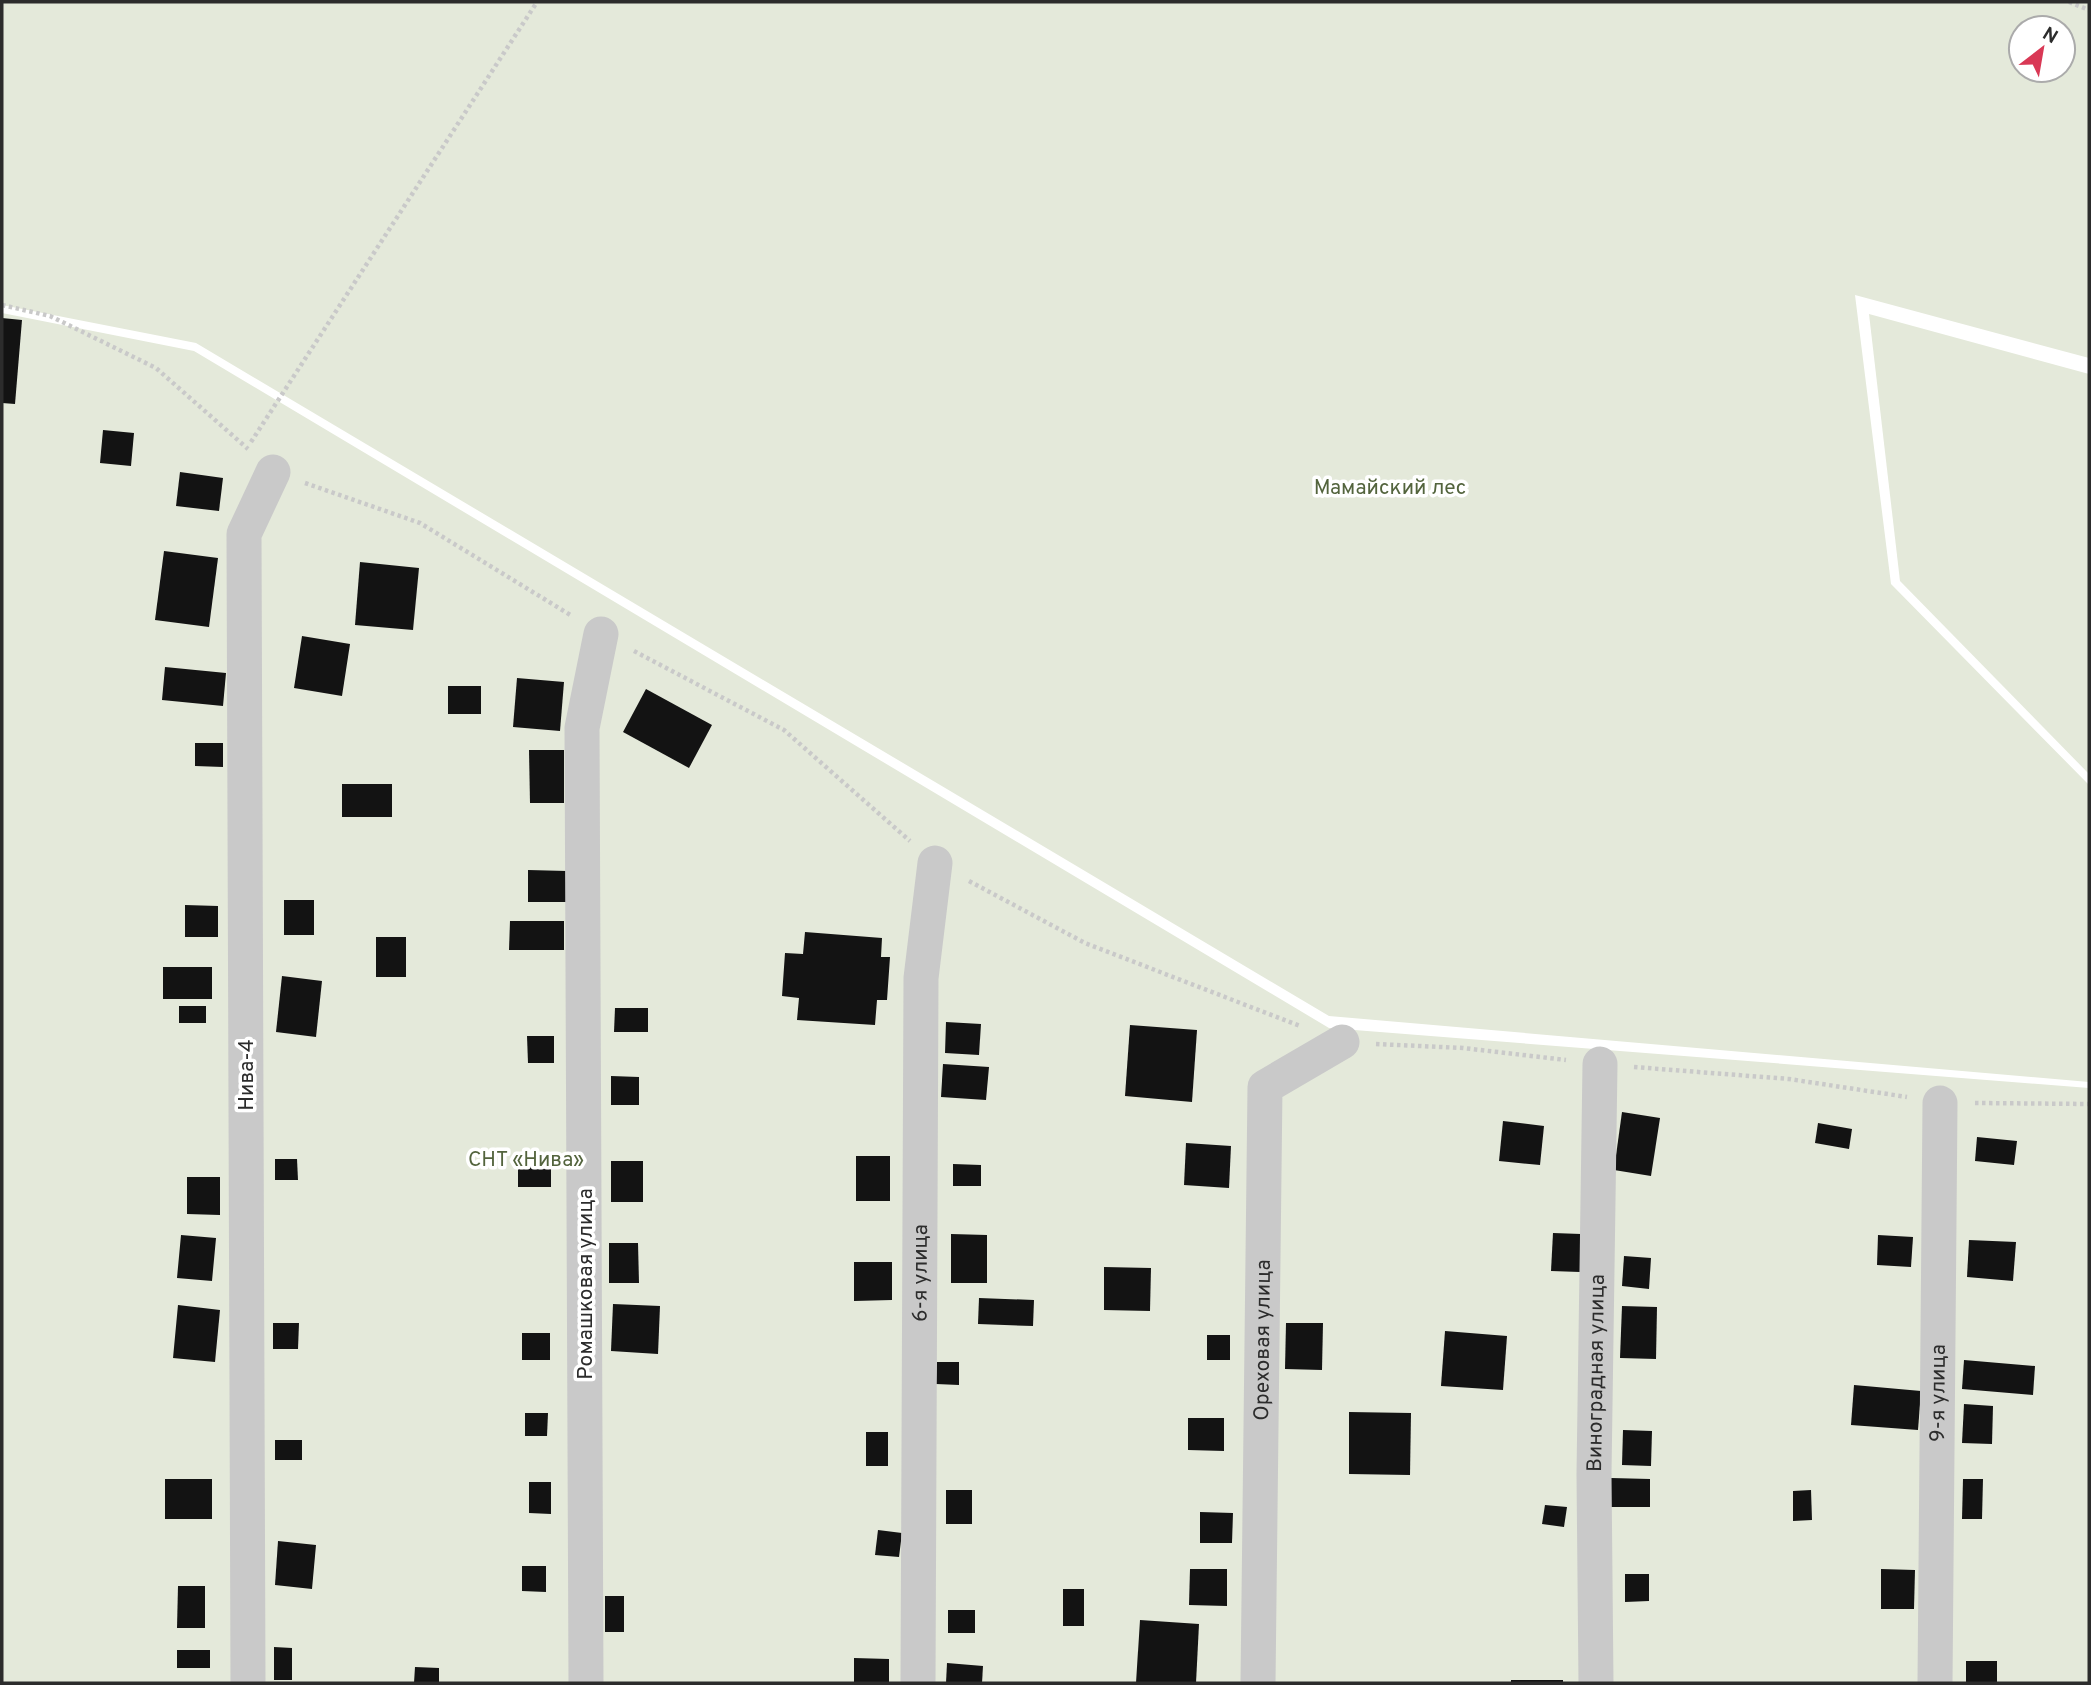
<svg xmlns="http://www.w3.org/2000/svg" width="2091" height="1685" viewBox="0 0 2091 1685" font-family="Overpass,sans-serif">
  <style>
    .green { fill: #e4e9da; fill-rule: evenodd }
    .building { fill: #131313 }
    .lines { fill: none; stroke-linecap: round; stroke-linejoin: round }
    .path { stroke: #c9c9c9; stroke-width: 4.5; stroke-dasharray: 3.5 3.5; stroke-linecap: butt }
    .minor { stroke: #c9c9c9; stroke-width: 35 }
    .labels { text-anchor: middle; stroke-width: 7; stroke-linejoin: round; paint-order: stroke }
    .park-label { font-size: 21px; fill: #53643d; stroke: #fff }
    .street-label { font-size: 21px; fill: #2c2c2c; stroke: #fff }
  </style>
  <rect width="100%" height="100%" fill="#fff"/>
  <g class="green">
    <path d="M2 2H2089V358L1855 295 1891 584 2089 785V1082L1329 1016 196 343 2 305ZM2021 28H2063V70H2021Z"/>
    <path d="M2 313 194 351 1329 1028 2089 1088V1683H2Z"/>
    <path d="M1869 314 2089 374V774L1900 581Z"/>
  </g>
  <g class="building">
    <path d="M2 318 22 320 15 404 2 403Z"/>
    <path d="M103 430 134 433 131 466 100 463Z"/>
    <path d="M180 472 223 478 219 511 176 506Z"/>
    <path d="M164 551 218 558 209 627 155 620Z"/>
    <path d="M360 562 419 568 413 630 355 625Z"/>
    <path d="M302 636 350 644 342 696 294 688Z"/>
    <path d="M165 667 226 673 223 706 162 700Z"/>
    <path d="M517 678 564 682 560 731 513 727Z"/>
    <rect x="448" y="686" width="33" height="28"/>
    <path d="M646 689 712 725 689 768 623 732Z"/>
    <path d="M195 743H223V767L195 766Z"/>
    <path d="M529 750H564V803H530Z"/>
    <rect x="342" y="784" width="50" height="33"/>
    <path d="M528 870 567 871V902H528Z"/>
    <rect x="284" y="900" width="30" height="35"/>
    <path d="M185 905 218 906V937H185Z"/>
    <path d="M510 921H564V950H509Z"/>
    <path d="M805 932 882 938 881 957H890L887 1000H877L875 1025 797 1020 799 998 782 996 785 953 803 954Z"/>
    <rect x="376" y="937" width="30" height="40"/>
    <rect x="163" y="967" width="49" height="32"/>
    <path d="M282 976 322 981 316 1037 276 1032Z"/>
    <rect x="179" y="1006" width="27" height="17"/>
    <path d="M615 1008H648V1032H614Z"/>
    <path d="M946 1022 981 1024 979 1055 945 1053Z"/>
    <path d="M1130 1025 1197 1030 1192 1102 1125 1096Z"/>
    <path d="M527 1036H554V1063H528Z"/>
    <path d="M943 1064 989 1067 986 1100 941 1097Z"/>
    <path d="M611 1076 639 1077V1105H611Z"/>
    <path d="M1622 1112 1660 1118 1651 1176 1614 1170Z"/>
    <path d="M1503 1121 1544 1126 1540 1165 1499 1161Z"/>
    <path d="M1818 1123 1852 1129 1849 1149 1815 1143Z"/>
    <path d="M1977 1137 2017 1141 2014 1165 1975 1161Z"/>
    <path d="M1186 1143 1231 1146 1229 1188 1184 1185Z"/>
    <rect x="856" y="1156" width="34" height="45"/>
    <rect x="518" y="1157" width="33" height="30"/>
    <path d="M275 1159H297L298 1180H275Z"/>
    <rect x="611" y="1161" width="32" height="41"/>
    <path d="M953 1164 981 1165V1186H953Z"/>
    <path d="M187 1177H220V1215L187 1214Z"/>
    <path d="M1553 1233 1581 1234 1580 1272 1551 1271Z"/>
    <path d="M951 1234 987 1235V1283H951Z"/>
    <path d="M181 1235 216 1238 212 1281 177 1278Z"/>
    <path d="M1878 1235 1913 1237 1911 1267 1877 1265Z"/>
    <path d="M1969 1240 2016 1242 2013 1281 1967 1277Z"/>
    <path d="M609 1243H638L639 1283H609Z"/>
    <path d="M1624 1256 1651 1258 1649 1289 1622 1286Z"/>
    <path d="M854 1262H892V1300L854 1301Z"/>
    <path d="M1104 1267 1151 1268 1150 1311 1104 1310Z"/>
    <path d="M979 1298 1034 1300 1033 1326 978 1324Z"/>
    <path d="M613 1304 660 1306 658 1354 611 1351Z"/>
    <path d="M178 1305 220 1310 215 1362 173 1358Z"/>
    <path d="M1622 1306 1657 1307 1656 1359 1620 1358Z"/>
    <path d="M273 1323H299L298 1349H273Z"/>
    <path d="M1286 1323H1323L1322 1370 1285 1369Z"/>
    <path d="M1445 1331 1507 1336 1503 1390 1441 1386Z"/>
    <rect x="522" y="1333" width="28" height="27"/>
    <rect x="1207" y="1335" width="23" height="25"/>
    <path d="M1964 1360 2035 1366 2033 1395 1962 1389Z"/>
    <path d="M937 1362H959V1385L936 1384Z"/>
    <path d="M1854 1385 1921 1391 1918 1430 1851 1425Z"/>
    <path d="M1964 1404 1993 1406 1992 1444 1962 1443Z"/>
    <path d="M1349 1412 1411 1413 1410 1475 1349 1474Z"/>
    <path d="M525 1413H548L547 1436H525Z"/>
    <path d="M1188 1418H1224V1451L1188 1450Z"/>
    <path d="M1623 1430 1652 1431 1651 1466 1622 1465Z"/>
    <rect x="866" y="1432" width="22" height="34"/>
    <rect x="275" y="1440" width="27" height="20"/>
    <path d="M1611 1478 1650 1479V1507H1611Z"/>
    <rect x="165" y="1479" width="47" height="40"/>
    <path d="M1963 1479H1983L1982 1519H1962Z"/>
    <path d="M529 1482H551V1514L529 1513Z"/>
    <rect x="946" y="1490" width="26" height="34"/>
    <path d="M1811 1490 1812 1520 1793 1521V1491Z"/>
    <path d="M1545 1505 1567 1507 1564 1527 1542 1524Z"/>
    <path d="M1200 1512 1233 1513 1232 1543H1200Z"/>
    <path d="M878 1530 902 1533 899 1557 875 1555Z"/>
    <path d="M278 1541 316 1545 312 1589 275 1585Z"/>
    <path d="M522 1566H546V1592L522 1591Z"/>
    <path d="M1190 1569H1227V1606L1189 1605Z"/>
    <path d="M1881 1569 1915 1570 1914 1609H1881Z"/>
    <path d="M1625 1574H1649V1601L1625 1602Z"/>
    <path d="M178 1586H205V1628H177Z"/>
    <rect x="1063" y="1589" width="21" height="37"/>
    <rect x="605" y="1596" width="19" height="36"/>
    <rect x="948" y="1610" width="27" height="23"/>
    <path d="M1140 1620 1199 1624 1196 1683H1136Z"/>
    <path d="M274 1647 292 1648V1680H274Z"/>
    <rect x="177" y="1650" width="33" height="18"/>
    <path d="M854 1658 889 1659V1683L854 1682Z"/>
    <rect x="1966" y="1661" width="31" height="22"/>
    <path d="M947 1663 983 1666 982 1683H946Z"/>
    <path d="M415 1667 439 1668V1683H414Z"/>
    <rect x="1511" y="1680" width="52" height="3"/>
  </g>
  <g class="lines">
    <g class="path">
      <path d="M2069 2 2089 10"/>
      <path d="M2 305 50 316 156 368 248 449"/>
      <path d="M251 442 537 2"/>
      <path d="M305 483 420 523 572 616"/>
      <path d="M634 651 784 730 910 841"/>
      <path d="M969 881 1085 943 1300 1026"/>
      <path d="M1376 1044 1463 1048 1566 1060"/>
      <path d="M1634 1067 1789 1079 1907 1097"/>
      <path d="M1975 1103 2089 1104"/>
    </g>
    <g class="minor">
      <path d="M248 1683 244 534 273 472"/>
      <path d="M586 1683 582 728 601 634"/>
      <path id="s1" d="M918 1683 921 978 935 863"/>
      <path id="s2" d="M1258 1683 1265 1087 1342 1042"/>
      <path id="s3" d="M1596 1683 1594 1474 1600 1064"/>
      <path id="s4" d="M1935 1683 1940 1103"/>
    </g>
  </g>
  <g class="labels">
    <g class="park-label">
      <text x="1390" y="494">Мамайский лес</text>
      <text x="526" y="1166">СНТ «Нива»</text>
    </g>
    <g class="street-label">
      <text transform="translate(246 1075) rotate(-90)" y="7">Нива-4</text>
      <text dy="7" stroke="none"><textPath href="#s1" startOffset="410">6-я улица</textPath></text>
      <text transform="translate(585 1284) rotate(-90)" y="7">Ромашковая улица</text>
      <text dy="7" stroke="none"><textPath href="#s2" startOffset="343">Ореховая улица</textPath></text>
      <text dy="7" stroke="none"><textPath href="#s3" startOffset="310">Виноградная улица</textPath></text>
      <text dy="7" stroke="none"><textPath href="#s4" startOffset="290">9-я улица</textPath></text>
    </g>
  </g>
  <rect width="2091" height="1685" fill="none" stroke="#2c2c2c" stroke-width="7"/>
  <g transform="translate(2042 49) rotate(31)"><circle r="33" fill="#ffffff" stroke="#ababab" stroke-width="2"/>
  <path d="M0-5L12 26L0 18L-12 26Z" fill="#d93855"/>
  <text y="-10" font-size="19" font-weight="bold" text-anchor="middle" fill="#2c2c2c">N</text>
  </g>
</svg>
